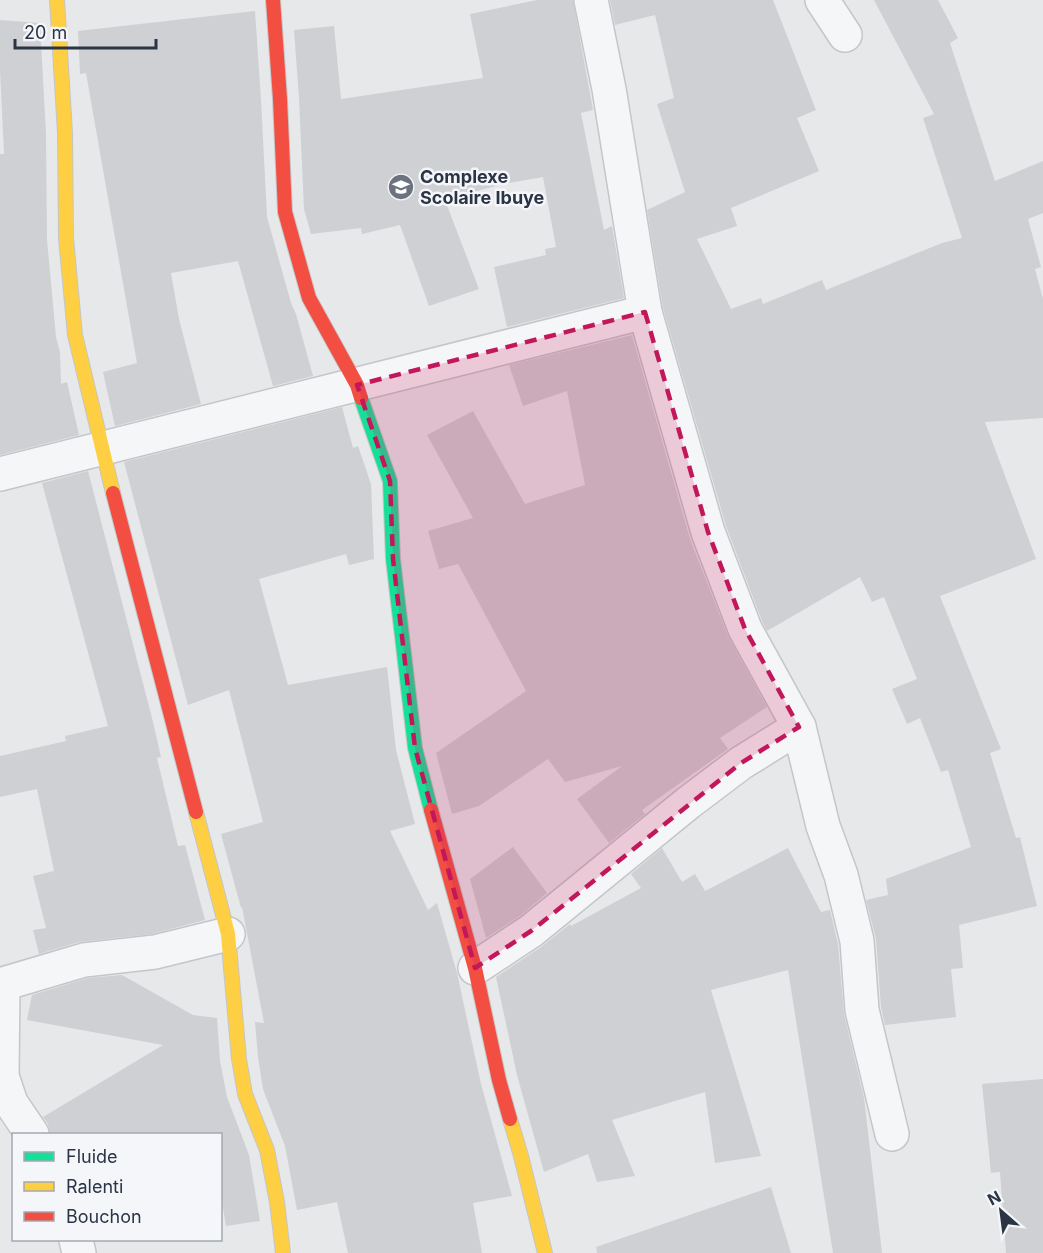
<svg xmlns="http://www.w3.org/2000/svg" width="1043" height="1253" viewBox="0 0 1043 1253" font-family="Inter,sans-serif">
  <style>
    .building { fill: #ced0d3 }
    .lines { fill: none; stroke-linecap: round; stroke-linejoin: round }
    .street-casing { stroke: #c4c6c8; stroke-width: 36 }
    .fast-casing { stroke: #c4c6c8; stroke-width: 16 }
    .slow-casing { stroke: #c4c6c8; stroke-width: 16 }
    .jam-casing { stroke: #c4c6c8; stroke-width: 16 }
    .street { stroke: #f5f6f7; stroke-width: 33 }
    .fast { stroke: #16e098; stroke-width: 14 }
    .slow { stroke: #ffcf43; stroke-width: 14 }
    .jam { stroke: #f24e42; stroke-width: 14 }
    .marked { fill: #c2185b; fill-opacity: 0.2; stroke: #c2185b; stroke-width: 4.5; stroke-dasharray: 12 8; stroke-linejoin: round }
    .labels { text-anchor: middle; stroke-width: 5; stroke-linejoin: round; paint-order: stroke }
    .poi-label { font-size: 18px; font-weight: bold; fill: #2b3445; stroke: #f4f6f9; text-anchor: start }
  </style>
  <rect width="100%" height="100%" fill="#e6e8ea"/>
  <g class="building">
    <path d="M537 0H573L593 110 581 113 604 230 612 226 624 298 507 327 494 267 546 255 545 249 556 247 543 177 499 185 445 200 479 289 429 306 400 225 362 234 361 228 311 234 304 209 299 98 294 30 334 26 341 99 483 78 470 14Z"/>
    <path d="M610 0H773L816 110 797 118 819 171 731 208 737 226 697 239 731 309 761 298 763 304 822 280 826 290 942 243 962 238 923 118 934 114 874 0H938L958 38 950 43 995 181 1043 161V213L1028 219 1041 267 1035 269 1043 299V418L985 422 1036 559 940 596 1001 749 990 753 1016 838 1020 837 1037 906 959 925 963 968 951 969 956 1017 885 1025 881 1007 876 939 866 900 888 895 886 879 971 847 948 770 941 772 920 718 907 724 892 689 917 679 884 597 872 602 860 577 767 631 762 621 726 526 663 308 647 210 685 192 657 104 674 98 655 15 615 25Z"/>
    <path d="M255 11 261 100 267 217 291 303 296 314 313 376 273 386 238 261 171 273 179 319 201 404 115 426 103 372 137 363 86 73 80 74 78 31Z"/>
    <path d="M0 20 40 23 46 134 47 240 56 337 60 352 61 384 67 382 79 435 0 455V154H4L0 70Z"/>
    <path d="M632 335 690 539 728 636 767 707 720 738 728 749 642 810 645 814 609 843 577 799 622 766 565 782 548 759 479 806 452 814 436 753 526 691 458 564 439 569 428 531 473 518 427 435 473 411 525 504 585 485 567 391 523 406 509 365Z"/>
    <path d="M342 407 353 448 358 446 371 484 374 559 349 565 346 554 259 579 288 685 387 667 396 750 415 824 390 831 428 910 437 903 457 973 481 1084 512 1196 473 1203 482 1253H348L337 1202 297 1210 285 1146 263 1089 258 1057 255 1022 264 1023 242 907 241 908 221 834 263 822 229 690 188 705 124 462Z"/>
    <path d="M88 471 153 722 161 757 157 758 178 846 185 845 205 920 152 934 79 942 39 954 33 930 46 928 33 876 54 871 37 789 0 797V756L66 741 65 736 108 726 42 483Z"/>
    <path d="M513 847 547 893 520 916 486 938 470 879Z"/>
    <path d="M662 848 682 882 695 874 705 891 788 848 821 912 830 910 838 944 844 1014 864 1098 882 1253H833L788 970 711 990 761 1156 715 1163 705 1092 612 1120 635 1176 597 1182 588 1154 544 1172 517 1075 496 977 541 947 570 924 571 926 641 888 631 874Z"/>
    <path d="M122 975 193 1015 217 1018 220 1061 227 1097 249 1155 260 1221 226 1226 220 1190V1134H50L48 1124 43 1117 163 1045 27 1020 32 995 88 978Z"/>
    <path d="M1043 1079V1253H1006L1000 1172 991 1173 982 1084Z"/>
    <path d="M771 1187 791 1253H597L596 1247Z"/>
  </g>
  <g class="lines">
    <g class="street-casing">
      <g id="street">
        <path d="M591 0 609 89 645 312 708 532 745 629 799 727 823 826 841 875 857 941 862 1010 892 1134"/>
        <path d="M822 0 845 35"/>
        <path d="M0 474 645 312"/>
        <path d="M475 968 531 931 688 803 741 763 799 727"/>
        <path d="M32 1134 11 1103 2 1076 3 984 84 960 155 952 228 934"/>
        <path d="M76 1240 79 1253"/>
      </g>
    </g>
    <g class="fast-casing">
      <path id="fast" d="M361 398 390 481 393 559 415 748 431 810"/>
    </g>
    <g class="slow-casing">
      <g id="slow">
        <path d="M57 0 65 133 66 238 75 335 113 493"/>
        <path d="M196 812 228 934 239 1059 245 1094 267 1150 277 1202 283 1253"/>
        <path d="M510 1119 521 1156 545 1253"/>
      </g>
    </g>
    <g class="jam-casing">
      <g id="jam">
        <path d="M273 0 280 99 285 212 309 298 357 385 361 398"/>
        <path d="M113 493 196 812"/>
        <path d="M431 810 475 968 499 1080 510 1119"/>
      </g>
    </g>
    <use href="#street" class="street"/>
    <use href="#fast" class="fast"/>
    <use href="#slow" class="slow"/>
    <use href="#jam" class="jam"/>
  </g>
  <path class="marked" d="M645 312 708 532 745 629 799 727 741 763 531 931 475 968 415 748 393 559 390 481 357 385Z"/>
  <defs>
    <g id="school-disc" transform="scale(1.35)"><circle r="9.5" fill="#6c737f" stroke="#f4f6f9"/><path d="M0-5L7-2L0 1L-7-2ZM-4 1L0 2.5L4 1V4Q0 6-4 4Z" fill="#fff"/></g>
  </defs>
  <g fill-rule="evenodd">
    <use href="#school-disc" x="401" y="187"/>
  </g>
  <g class="labels">
    <g class="poi-label">
      <text x="420" y="183">Complexe<tspan x="420" dy="21">Scolaire Ibuye</tspan></text>
    </g>
  </g>
  <rect x="12" y="1133" width="210" height="108" fill="#f4f6f9" stroke="#a4a8b1" stroke-width="1.5"/>
  <rect x="24" y="1152" width="30" height="9" fill="#16e098" stroke="#a4a8b1" stroke-width="1.5"/>
  <text x="66" y="1163" font-size="18" fill="#2b3445">Fluide</text>
  <rect x="24" y="1182" width="30" height="9" fill="#ffcf43" stroke="#a4a8b1" stroke-width="1.5"/>
  <text x="66" y="1193" font-size="18" fill="#2b3445">Ralenti</text>
  <rect x="24" y="1212" width="30" height="9" fill="#f24e42" stroke="#a4a8b1" stroke-width="1.5"/>
  <text x="66" y="1223" font-size="18" fill="#2b3445">Bouchon</text>
  <g transform="translate(1001 1211) rotate(332)" stroke="#f4f6f9" stroke-width="4.5" paint-order="stroke">
  <path d="M0-4.5L10 22L0 15L-10 22Z" fill="#2b3445"/>
  <text y="-9" font-size="16" font-weight="bold" text-anchor="middle" fill="#2b3445">N</text>
  </g>
  <path d="M15 39v9h141v-9" fill="none" stroke="#2b3445" stroke-width="3"/>
  <text x="24" y="39" font-size="18" fill="#2b3445" stroke="#f4f6f9" stroke-width="4.5" paint-order="stroke">20 m</text>
</svg>
